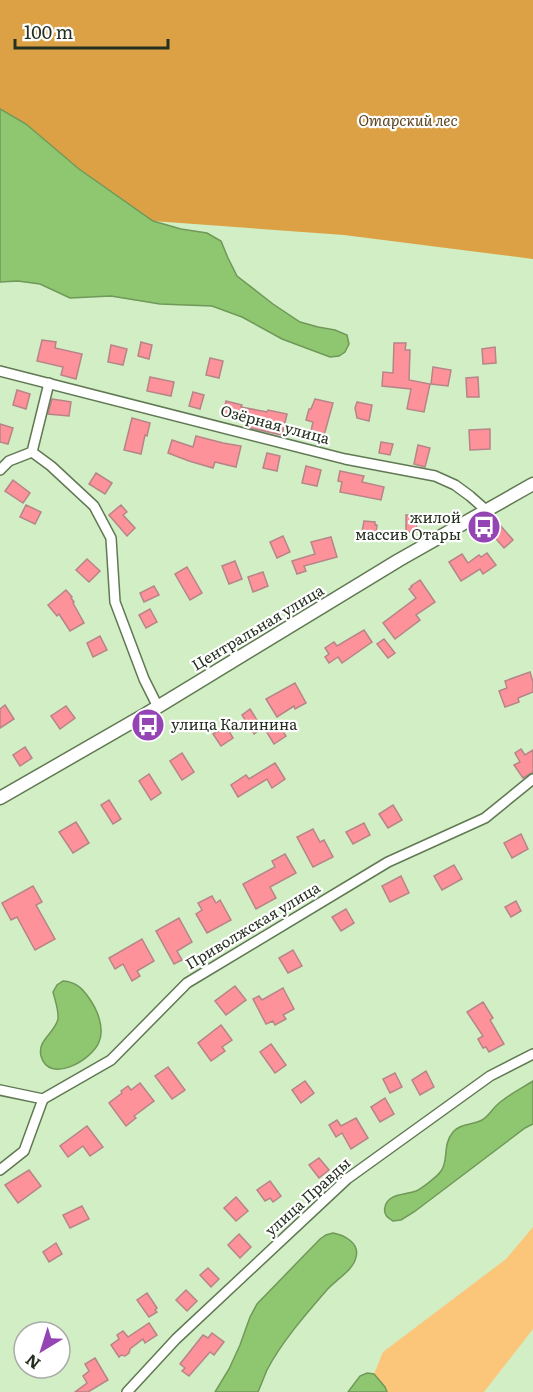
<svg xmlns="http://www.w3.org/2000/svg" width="533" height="1392" viewBox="0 0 533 1392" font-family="Literata,serif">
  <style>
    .green { fill: #fbc67a }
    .forest { fill: #dda145 }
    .water { fill: #8fc670; stroke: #6f9958; stroke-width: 1.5 }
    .building { fill: #fd929b; stroke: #b78487; stroke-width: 1.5 }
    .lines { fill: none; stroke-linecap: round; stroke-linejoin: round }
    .minor-casing { stroke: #607953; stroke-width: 12 }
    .tertiary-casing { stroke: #607953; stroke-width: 15 }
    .minor { stroke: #fff; stroke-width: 9 }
    .tertiary { stroke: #fff; stroke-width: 12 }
    .labels { text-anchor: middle; stroke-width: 4.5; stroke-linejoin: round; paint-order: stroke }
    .park-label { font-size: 15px; font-style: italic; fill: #5e451f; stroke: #fff }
    .street-label { font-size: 15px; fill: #253020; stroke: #fff }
    .poi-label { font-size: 15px; fill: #253020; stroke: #fff; text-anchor: end }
  </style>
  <rect width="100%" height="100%" fill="#d2eec4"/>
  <path class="green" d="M533 1227V1329L484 1392H387L385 1387 374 1374 383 1352 506 1259Z"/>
  <path class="forest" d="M0 0H533V259L344 235 153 221 79 169 26 124 0 109Z"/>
  <g class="water">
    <path d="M0 109 26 124 79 169 153 221 181 229 207 233 221 241 228 258 237 276 273 304 300 322 318 327 335 330 347 335 349 344 345 352 339 356 330 357 282 339 242 317 212 306 160 304 111 296 70 298 40 284 18 281 0 282Z"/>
    <path d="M63 981C76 982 82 988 89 998 97 1009 105 1028 99 1042 92 1060 49 1085 41 1056 37 1040 55 1033 58 1019 59 1011 55 1000 53 992L57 985Z"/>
    <path d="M533 1081V1124L525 1128 414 1212 401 1220 393 1221C388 1218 383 1215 385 1207 388 1193 405 1195 416 1191 421 1189 438 1176 441 1171 449 1161 442 1145 453 1132 459 1124 473 1125 482 1120 489 1116 492 1109 498 1104 508 1095 522 1088 533 1081Z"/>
    <path d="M333 1233C344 1235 360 1243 356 1257 354 1270 334 1281 326 1291 305 1315 281 1343 267 1370 264 1377 261 1385 258 1392H215L229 1369 240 1345 250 1317 257 1304 320 1239 326 1235Z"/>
    <path d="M367 1373 374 1374 385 1387 387 1392H348L360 1376Z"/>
  </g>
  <g class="building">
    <path d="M42 340 56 342 55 348 82 354 76 379 61 375 63 367 37 361Z"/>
    <path d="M141 342 152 345 149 359 138 356Z"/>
    <path d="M394 343H406L405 350H410L409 380 430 384 424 412 407 409 411 389 382 386 383 372 393 373Z"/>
    <path d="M111 345 127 349 123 365 108 362Z"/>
    <path d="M495 347 496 363 483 364 482 349Z"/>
    <path d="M210 358 223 361 219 378 206 375Z"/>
    <path d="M433 367 451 370 448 386 431 384Z"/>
    <path d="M150 377 174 382 171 396 147 391Z"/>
    <path d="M478 377 479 397H467L466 378Z"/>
    <path d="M17 390 30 394 26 409 13 405Z"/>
    <path d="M193 392 204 395 200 409 189 406Z"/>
    <path d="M52 399 71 402 69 416 48 414Z"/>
    <path d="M315 399 333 403 323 439 310 435 313 422 306 420 309 409H311Z"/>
    <path d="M226 401 242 405 241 407 267 412 268 410 287 414 282 435 250 428 251 421 223 414Z"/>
    <path d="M357 402 372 405 369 421 357 418 355 408Z"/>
    <path d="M132 418 150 423 147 436 145 435 141 454 124 450Z"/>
    <path d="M0 424 13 428 8 444 0 442Z"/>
    <path d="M490 429V449L470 450 469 430Z"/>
    <path d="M196 436 223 443 241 446 236 467 215 462 213 468 189 461 168 453 172 440 193 447Z"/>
    <path d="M381 442 393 444 390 455 379 453Z"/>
    <path d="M418 445 430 448 425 467 414 464Z"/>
    <path d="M267 453 280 456 277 471 263 468Z"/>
    <path d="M306 466 321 470 317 486 302 483Z"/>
    <path d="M340 471 364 476 362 482 384 487 381 500 340 492 342 482 338 481Z"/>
    <path d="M96 473 112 483 105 494 89 484Z"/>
    <path d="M13 480 30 493 23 503 5 491Z"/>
    <path d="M26 505 41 512 35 524 20 517Z"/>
    <path d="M121 505 127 512 123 515 135 528 127 536 109 515Z"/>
    <path d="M406 515H416L417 532H406Z"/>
    <path d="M364 521 375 522V525H377L376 533 362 532Z"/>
    <path d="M500 525 513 540 504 548 491 533Z"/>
    <path d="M283 536 290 552 277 558 270 542Z"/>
    <path d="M331 537 337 557 304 566 306 571 297 574 292 561 315 554 311 542Z"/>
    <path d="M487 553 496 565 483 574 480 569 461 581 449 562 462 554 468 563 479 555 481 557Z"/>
    <path d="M87 559 100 571 89 582 76 570Z"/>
    <path d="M235 561 242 579 229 584 222 566Z"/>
    <path d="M187 567 202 593 190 600 175 574Z"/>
    <path d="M263 572 268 586 253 592 248 577Z"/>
    <path d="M420 580 435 602 416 615 420 620 395 639 383 623 416 598 409 589 412 587 411 586Z"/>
    <path d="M154 586 159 595 144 602 140 593Z"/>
    <path d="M66 590 72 597 71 598 74 602 73 603 84 623 70 631 59 614 57 616 48 605Z"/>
    <path d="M150 609 157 622 146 628 139 615Z"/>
    <path d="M364 630 372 642 342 663 338 657 329 663 325 657 329 654 325 648 334 642 337 646Z"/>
    <path d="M100 636 107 650 93 657 87 643Z"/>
    <path d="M384 639 395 653 388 658 377 644Z"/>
    <path d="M530 672 533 682V692L518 698 519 702 505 707 499 691 507 688 505 681Z"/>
    <path d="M295 683 306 703 295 709 294 706 277 717 266 699Z"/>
    <path d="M5 705 14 719 0 728V709Z"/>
    <path d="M66 706 75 718 60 729 51 716Z"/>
    <path d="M250 709 262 728 254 734 242 715Z"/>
    <path d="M278 723 286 736 274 744 266 731Z"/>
    <path d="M226 726 233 738 221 746 213 734Z"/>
    <path d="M25 747 32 758 20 766 13 755Z"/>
    <path d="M521 749 525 755 533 750V772L523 778 514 765 520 762 515 753Z"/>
    <path d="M182 753 194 772 182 780 170 761Z"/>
    <path d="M275 763 285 779 272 788 267 779 238 797 231 785 246 775 249 779Z"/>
    <path d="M149 774 161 793 151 800 139 781Z"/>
    <path d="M109 800 121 819 113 824 101 805Z"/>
    <path d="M393 805 402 820 388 828 379 814Z"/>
    <path d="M76 822 89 843 73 853 59 832Z"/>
    <path d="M364 823 370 835 353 844 346 832Z"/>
    <path d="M313 829 320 842 324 840 333 857 313 867 297 837Z"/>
    <path d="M521 834 528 849 512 858 504 843Z"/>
    <path d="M285 854 296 873 270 887 276 898 256 909 243 884 275 867 272 861Z"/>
    <path d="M454 865 462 879 442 890 434 876Z"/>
    <path d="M401 876 409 893 390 902 382 886Z"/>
    <path d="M33 886 42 902 36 905 55 939 35 950 17 917 11 920 2 903Z"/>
    <path d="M212 896 216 903 220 900 231 920 207 933 196 914 202 910 198 903Z"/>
    <path d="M516 901 521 911 511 917 505 907Z"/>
    <path d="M346 909 354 923 341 931 332 917Z"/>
    <path d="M179 918 192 942 177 951 182 960 174 964 156 931Z"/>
    <path d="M142 939 154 961 137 971 140 976 132 981 123 964 115 969 109 958Z"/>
    <path d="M293 950 302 966 288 973 279 958Z"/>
    <path d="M235 986 246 1000 226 1015 215 1001Z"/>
    <path d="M283 988 294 1009 283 1015 286 1019 275 1025 273 1021 266 1024 253 999 259 996 262 1000Z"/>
    <path d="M483 1002 493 1018 490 1020 504 1044 489 1052 486 1047 483 1048 478 1039 483 1036 467 1012Z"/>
    <path d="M221 1025 232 1040 222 1047 225 1051 211 1061 198 1043Z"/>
    <path d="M271 1044 286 1065 275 1073 260 1052Z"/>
    <path d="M168 1067 185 1090 172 1099 155 1076Z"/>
    <path d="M426 1071 434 1087 420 1095 412 1080Z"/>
    <path d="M395 1073 402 1087 390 1093 383 1079Z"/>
    <path d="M305 1081 314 1093 301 1103 292 1090Z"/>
    <path d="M140 1083 154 1101 134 1116 136 1118 126 1126 109 1103 122 1093 121 1091 128 1086 131 1090Z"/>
    <path d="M385 1098 394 1114 380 1122 371 1107Z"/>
    <path d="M356 1118 368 1138 351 1149 342 1133 336 1137 329 1125 337 1120 341 1126Z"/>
    <path d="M87 1126 103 1147 90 1156 83 1146 68 1157 60 1146Z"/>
    <path d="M319 1158 329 1170 319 1178 309 1165Z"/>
    <path d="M29 1170 41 1186 18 1203 5 1185Z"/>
    <path d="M270 1181 281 1196 273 1202 270 1198 265 1201 257 1190Z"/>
    <path d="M236 1197 248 1211 236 1221 224 1208Z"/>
    <path d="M82 1206 89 1219 70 1228 63 1215Z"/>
    <path d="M239 1234 251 1247 240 1258 228 1245Z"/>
    <path d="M56 1243 62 1254 49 1262 43 1252Z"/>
    <path d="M208 1268 219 1279 211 1287 200 1275Z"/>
    <path d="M186 1290 197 1301 187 1311 176 1300Z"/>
    <path d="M147 1293 157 1308 155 1310 157 1312 149 1317 137 1300Z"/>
    <path d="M149 1323 157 1335 145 1343 143 1339 130 1349 129 1353 125 1356 121 1355 119 1357 111 1345 119 1339 117 1335 123 1331 128 1337Z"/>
    <path d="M212 1333 224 1342 214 1355 210 1352 189 1376 182 1371 185 1368 180 1364 203 1335 208 1338Z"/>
    <path d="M95 1358 108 1380 88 1392H75L87 1383 83 1376 89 1371 85 1364Z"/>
  </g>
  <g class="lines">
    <g class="minor-casing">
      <g id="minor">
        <path d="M0 371 345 459 435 476 455 485 470 496 487 511"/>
        <path d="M49 383 32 452 51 466 94 506 111 538 115 602 144 679 158 707"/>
        <path d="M0 470 9 461 32 452"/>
        <path d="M0 1090 43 1099 111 1060 187 983 388 862 485 818 533 779"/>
        <path d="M0 1170 24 1151 43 1099"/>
        <path d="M127 1392 176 1339 347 1179 490 1076 533 1054"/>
      </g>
    </g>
    <g class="tertiary-casing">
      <path id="tertiary" d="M0 798 146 714 399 560 533 484"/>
    </g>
    <use href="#minor" class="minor"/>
    <use href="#tertiary" class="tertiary"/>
  </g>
  <defs>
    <g id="bus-disc" transform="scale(1.725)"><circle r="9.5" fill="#9544b4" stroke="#fff"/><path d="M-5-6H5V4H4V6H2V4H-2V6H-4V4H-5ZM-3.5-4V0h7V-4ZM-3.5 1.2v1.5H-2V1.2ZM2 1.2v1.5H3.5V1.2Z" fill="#fff"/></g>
  </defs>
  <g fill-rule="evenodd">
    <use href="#bus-disc" x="484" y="527"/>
    <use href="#bus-disc" x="148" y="725"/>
  </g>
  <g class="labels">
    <g class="park-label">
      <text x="408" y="126">Отарский лес</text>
    </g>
    <g class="street-label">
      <text transform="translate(275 425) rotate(15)" y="5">Озёрная улица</text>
      <text transform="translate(258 628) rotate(-31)" y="5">Центральная улица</text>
      <text transform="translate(253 926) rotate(-31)" y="5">Приволжская улица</text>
      <text transform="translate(308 1197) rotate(-42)" y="5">улица Правды</text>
    </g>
    <g class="poi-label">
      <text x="461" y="523">жилой<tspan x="461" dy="17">массив Отары</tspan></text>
      <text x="171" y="730" text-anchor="start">улица Калинина</text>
    </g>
  </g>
  <g transform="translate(42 1350) rotate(218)"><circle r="28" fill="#ffffff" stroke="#a8aca6" stroke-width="1.5"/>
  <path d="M0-4.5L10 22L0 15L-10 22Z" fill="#9544b4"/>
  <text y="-9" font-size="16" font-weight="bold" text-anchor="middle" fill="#253020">N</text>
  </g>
  <path d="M15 39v9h153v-9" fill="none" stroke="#253020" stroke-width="3"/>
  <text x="24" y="39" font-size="18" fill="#253020" stroke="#ffffff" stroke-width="4.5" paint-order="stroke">100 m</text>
</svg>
